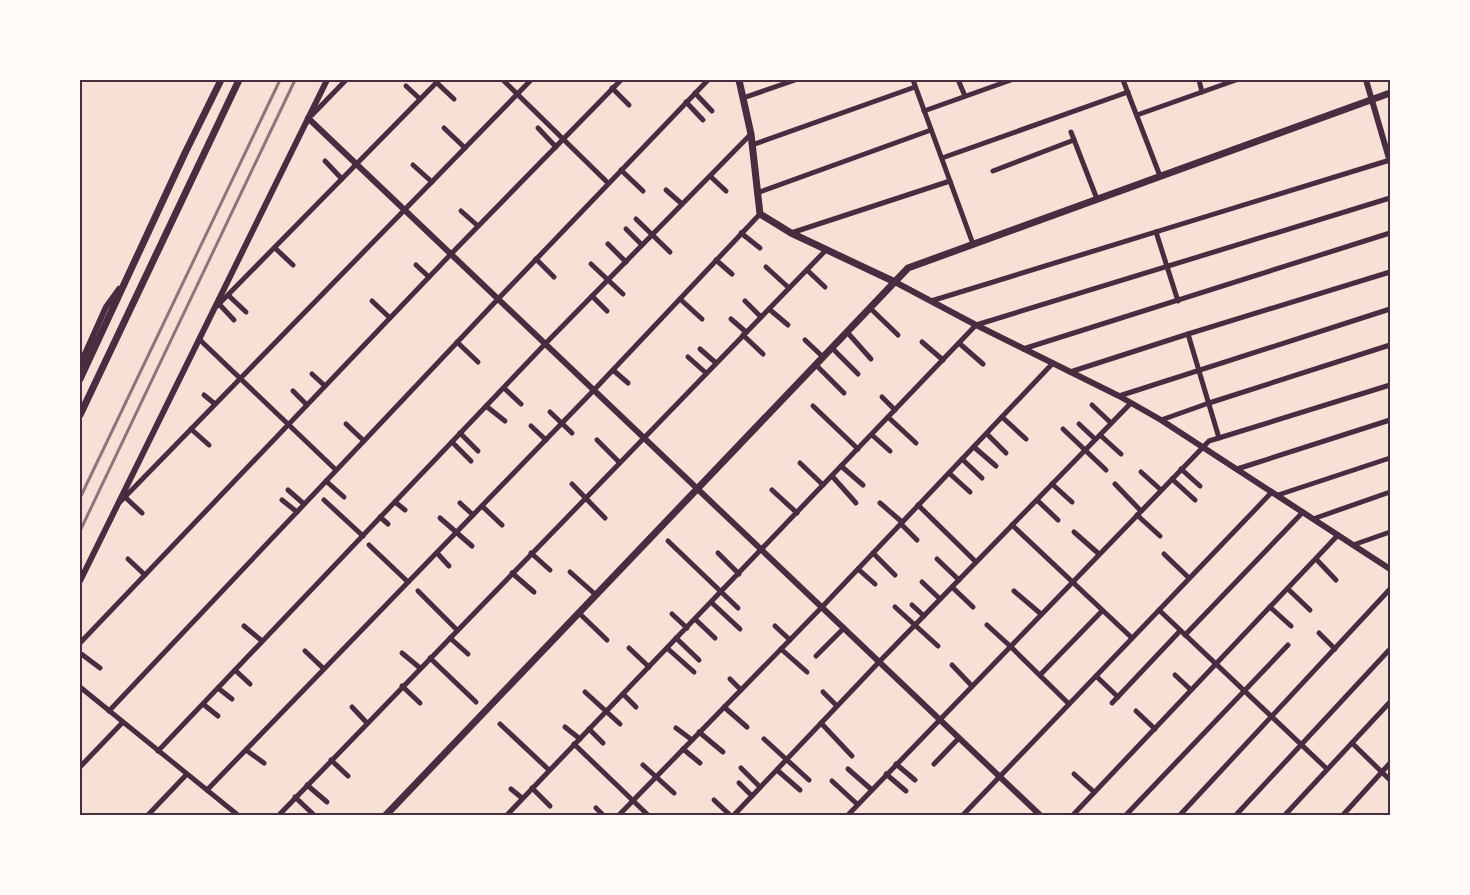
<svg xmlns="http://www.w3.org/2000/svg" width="1470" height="895" viewBox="0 0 1470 895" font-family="'Titillium Web',sans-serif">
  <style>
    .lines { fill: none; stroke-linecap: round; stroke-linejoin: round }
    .minor { stroke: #4a2c40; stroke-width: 5 }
    .tertiary { stroke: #4a2c40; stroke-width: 6 }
    .secondary { stroke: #4a2c40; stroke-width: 7 }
    .rail { stroke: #8f747c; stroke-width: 3 }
    .neatline { fill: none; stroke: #4a2c40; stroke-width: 2 }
  </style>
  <rect width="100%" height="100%" fill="#f7e1d7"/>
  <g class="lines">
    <g class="minor">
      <path d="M503 80 608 183"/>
      <path d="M913 80 973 244"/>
      <path d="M1123 80 1160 176"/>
      <path d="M1199 80 1202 92"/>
      <path d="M436 82 454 99"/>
      <path d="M959 82 965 96"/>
      <path d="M406 86 420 99"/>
      <path d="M612 88 629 105"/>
      <path d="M695 93 712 111"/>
      <path d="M743 98 795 80"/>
      <path d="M686 102 703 120"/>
      <path d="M924 111 1011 80"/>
      <path d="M312 115 346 80"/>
      <path d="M1137 115 1236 80"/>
      <path d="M444 128 465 148"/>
      <path d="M538 128 556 147"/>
      <path d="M1071 132 1097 199"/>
      <path d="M752 145 915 87"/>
      <path d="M942 158 1128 92"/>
      <path d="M325 161 342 179"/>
      <path d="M413 165 432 182"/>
      <path d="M621 170 643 191"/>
      <path d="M993 171 1074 140"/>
      <path d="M710 176 726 191"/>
      <path d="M666 190 682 204"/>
      <path d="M757 193 931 130"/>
      <path d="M461 211 478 226"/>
      <path d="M636 219 670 252"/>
      <path d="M626 229 642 245"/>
      <path d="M1156 232 1178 301"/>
      <path d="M741 233 760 248"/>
      <path d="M791 233 950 181"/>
      <path d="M608 244 626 262"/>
      <path d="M275 248 293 265"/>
      <path d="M536 259 554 277"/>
      <path d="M716 260 732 274"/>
      <path d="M591 264 623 294"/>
      <path d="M416 265 429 277"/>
      <path d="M766 267 789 288"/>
      <path d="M807 270 825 287"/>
      <path d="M228 295 246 312"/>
      <path d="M592 296 607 311"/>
      <path d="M680 299 702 319"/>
      <path d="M372 301 390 318"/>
      <path d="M745 301 761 317"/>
      <path d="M931 301 1390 160"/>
      <path d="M219 304 234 320"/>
      <path d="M217 306 439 80"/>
      <path d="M870 308 898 335"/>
      <path d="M769 309 788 325"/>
      <path d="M731 319 746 332"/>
      <path d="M847 332 871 359"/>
      <path d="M1188 334 1219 438"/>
      <path d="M743 335 763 354"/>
      <path d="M199 339 336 470"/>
      <path d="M805 340 823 357"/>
      <path d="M457 342 478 362"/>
      <path d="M922 342 943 360"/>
      <path d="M959 343 983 364"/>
      <path d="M832 348 858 374"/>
      <path d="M700 349 716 363"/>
      <path d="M1023 349 1390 233"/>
      <path d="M688 357 706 373"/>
      <path d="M816 365 844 393"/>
      <path d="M613 370 628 383"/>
      <path d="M1070 372 1188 334 1390 272"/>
      <path d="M312 374 325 386"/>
      <path d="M504 388 521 404"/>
      <path d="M293 391 307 405"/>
      <path d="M204 395 215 404"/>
      <path d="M1119 396 1390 309"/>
      <path d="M882 397 895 410"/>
      <path d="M1092 405 1111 423"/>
      <path d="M486 406 505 421"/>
      <path d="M813 406 858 449"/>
      <path d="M550 412 572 433"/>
      <path d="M888 417 916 443"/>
      <path d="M1002 417 1026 439"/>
      <path d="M1161 420 1209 403 1390 345"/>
      <path d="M346 424 364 441"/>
      <path d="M1079 424 1095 439"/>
      <path d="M531 426 546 440"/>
      <path d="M191 429 209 445"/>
      <path d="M1063 429 1106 470"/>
      <path d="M460 433 478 451"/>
      <path d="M987 434 1006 453"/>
      <path d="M872 435 890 451"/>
      <path d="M1100 435 1121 454"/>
      <path d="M597 440 619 462"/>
      <path d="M452 442 471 461"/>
      <path d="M974 447 996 466"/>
      <path d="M962 459 982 478"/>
      <path d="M800 463 823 485"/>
      <path d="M841 466 863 485"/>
      <path d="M1181 469 1200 486"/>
      <path d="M1237 469 1390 420"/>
      <path d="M1141 472 1161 490"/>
      <path d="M949 473 970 492"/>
      <path d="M832 476 856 503"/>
      <path d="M1172 479 1195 500"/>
      <path d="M326 481 344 497"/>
      <path d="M572 484 605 518"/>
      <path d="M1052 484 1072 502"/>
      <path d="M1115 484 1141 511"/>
      <path d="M288 490 304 504"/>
      <path d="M772 490 797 513"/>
      <path d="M1278 495 1390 458"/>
      <path d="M125 497 142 513"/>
      <path d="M282 500 297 512"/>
      <path d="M324 500 363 536"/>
      <path d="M1037 500 1058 520"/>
      <path d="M120 502 531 80"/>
      <path d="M395 502 405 510"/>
      <path d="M460 503 473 515"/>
      <path d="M880 503 902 522"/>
      <path d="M918 505 976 562"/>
      <path d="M482 506 502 525"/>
      <path d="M1137 515 1160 536"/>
      <path d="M380 517 388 524"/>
      <path d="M440 518 472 546"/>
      <path d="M1313 519 1390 492"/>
      <path d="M901 524 917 540"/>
      <path d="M1012 525 1132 638"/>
      <path d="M1074 532 1099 554"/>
      <path d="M668 541 738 608"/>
      <path d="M369 545 408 582"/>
      <path d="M1353 545 1390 532"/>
      <path d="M437 553 449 566"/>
      <path d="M531 553 550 570"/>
      <path d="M718 553 739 574"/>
      <path d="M873 553 895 575"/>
      <path d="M1164 554 1189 578"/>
      <path d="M128 559 145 575"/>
      <path d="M937 559 959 580"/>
      <path d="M1316 559 1336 580"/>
      <path d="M858 569 875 584"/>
      <path d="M570 572 596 595"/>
      <path d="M512 573 534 592"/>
      <path d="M922 582 940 599"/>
      <path d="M952 587 973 607"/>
      <path d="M1288 589 1310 610"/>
      <path d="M418 591 457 630"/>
      <path d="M1014 591 1041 614"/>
      <path d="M711 602 740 629"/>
      <path d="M912 605 924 616"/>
      <path d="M895 607 938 646"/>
      <path d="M1270 607 1291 626"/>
      <path d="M1159 610 1327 769"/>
      <path d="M579 613 607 640"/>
      <path d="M672 614 687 628"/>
      <path d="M695 619 715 638"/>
      <path d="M987 625 1010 646 1069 704"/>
      <path d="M244 626 262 641"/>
      <path d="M775 626 790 640"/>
      <path d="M1319 633 1335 649"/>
      <path d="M1185 635 1303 512"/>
      <path d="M450 638 468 654"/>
      <path d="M676 638 699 660"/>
      <path d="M80 643 451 254 621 80"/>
      <path d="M629 648 649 667"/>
      <path d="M667 648 694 672"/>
      <path d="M781 649 807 672"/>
      <path d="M305 651 324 669"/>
      <path d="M80 653 100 668"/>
      <path d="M402 653 420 668"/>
      <path d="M816 656 844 628"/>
      <path d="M430 658 476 702"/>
      <path d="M952 665 972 686"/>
      <path d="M235 670 250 684"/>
      <path d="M1040 675 1102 611"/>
      <path d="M1175 675 1191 690"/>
      <path d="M1096 676 1118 697"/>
      <path d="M730 679 741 690"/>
      <path d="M402 686 420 703"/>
      <path d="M80 687 239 816"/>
      <path d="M218 688 232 699"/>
      <path d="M585 692 620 724"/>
      <path d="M823 692 837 706"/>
      <path d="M623 694 636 707"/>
      <path d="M1112 703 1180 631"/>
      <path d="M203 704 218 716"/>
      <path d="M352 707 367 723"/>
      <path d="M724 707 747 727"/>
      <path d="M109 711 498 299 708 80"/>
      <path d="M1136 711 1155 729"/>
      <path d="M821 723 852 756"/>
      <path d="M500 724 549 770"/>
      <path d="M565 727 580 739"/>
      <path d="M676 728 692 740"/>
      <path d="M589 729 603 743"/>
      <path d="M699 732 723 752"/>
      <path d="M764 739 809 780"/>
      <path d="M1352 743 1390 780"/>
      <path d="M574 744 649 816"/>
      <path d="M683 749 700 763"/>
      <path d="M246 750 264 763"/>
      <path d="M158 751 545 344 751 134"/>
      <path d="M331 760 348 776"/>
      <path d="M896 764 915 780"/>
      <path d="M934 764 959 738"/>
      <path d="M643 765 674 793"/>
      <path d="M80 767 123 722"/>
      <path d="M741 768 760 787"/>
      <path d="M848 769 872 790"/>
      <path d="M777 770 800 790"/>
      <path d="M886 774 906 791"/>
      <path d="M1074 774 1094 792"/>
      <path d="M832 781 857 804"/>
      <path d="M739 783 752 796"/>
      <path d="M307 785 327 802"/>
      <path d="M532 788 550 806"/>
      <path d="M511 789 522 798"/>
      <path d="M207 790 594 390 760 214"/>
      <path d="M295 797 314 815"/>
      <path d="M714 800 731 816"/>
      <path d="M596 808 604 816"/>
      <path d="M147 816 187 774"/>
      <path d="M278 816 827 249"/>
      <path d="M506 816 976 325 1390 198"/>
      <path d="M618 816 822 607 1053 363"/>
      <path d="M733 816 879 662 1131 403"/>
      <path d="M847 816 1209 441 1390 385"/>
      <path d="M962 816 1272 492"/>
      <path d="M1072 816 1338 535"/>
      <path d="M1125 816 1288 645"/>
      <path d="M1179 816 1390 589"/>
      <path d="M1235 816 1390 649"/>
      <path d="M1284 816 1390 702"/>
      <path d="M1342 816 1390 763"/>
    </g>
    <g class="tertiary">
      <path d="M1366 80 1390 162"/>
      <path d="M308 118 1041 816"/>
      <path d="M895 282 976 325 1119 396 1161 420 1390 569"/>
      <path d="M80 365 106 307 119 289"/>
      <path d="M80 581 327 80"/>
    </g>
    <g class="secondary">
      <path d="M739 80 751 134 760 214 791 233 895 282"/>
      <path d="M80 379 185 153 221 80"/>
      <path d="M80 415 239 80"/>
      <path d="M385 816 908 268 1390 93"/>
    </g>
    <g class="rail">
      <path d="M80 498 280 80"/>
      <path d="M80 531 295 80"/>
    </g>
  </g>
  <rect width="1470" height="895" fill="none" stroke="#fffaf5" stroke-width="162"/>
  <rect x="81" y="81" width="1308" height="733" class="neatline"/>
</svg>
